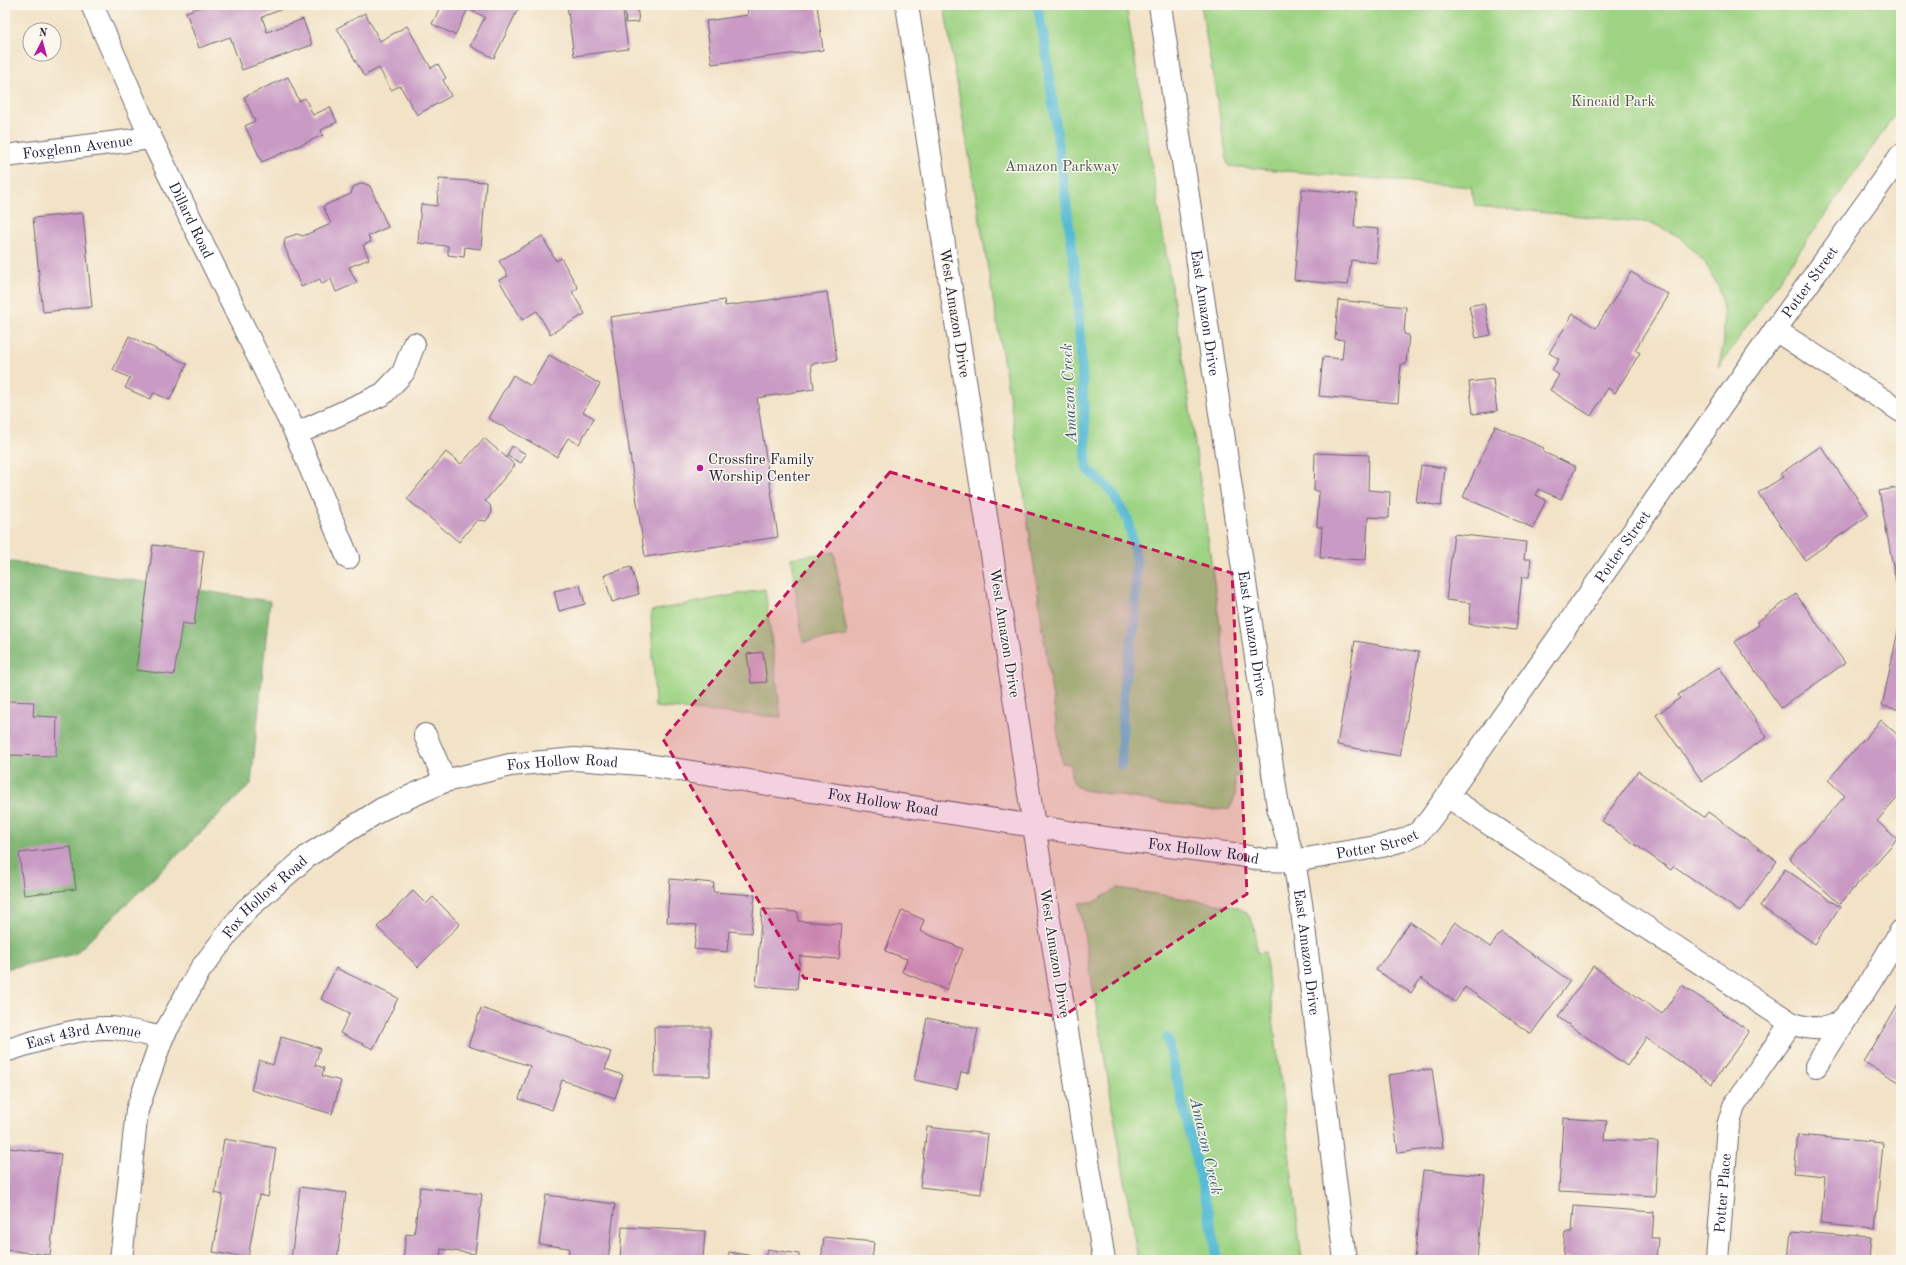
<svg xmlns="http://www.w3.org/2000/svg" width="1906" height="1265" font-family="'Old Standard TT',serif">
<rect width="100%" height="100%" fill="#fbf7ec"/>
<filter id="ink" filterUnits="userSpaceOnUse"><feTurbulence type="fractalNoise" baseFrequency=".025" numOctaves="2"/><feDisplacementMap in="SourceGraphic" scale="8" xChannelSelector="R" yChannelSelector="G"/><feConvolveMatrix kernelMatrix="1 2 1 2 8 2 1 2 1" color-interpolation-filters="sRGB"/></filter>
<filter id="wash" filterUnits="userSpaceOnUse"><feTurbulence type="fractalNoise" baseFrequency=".012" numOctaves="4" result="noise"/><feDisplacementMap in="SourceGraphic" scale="16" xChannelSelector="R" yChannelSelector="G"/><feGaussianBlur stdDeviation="0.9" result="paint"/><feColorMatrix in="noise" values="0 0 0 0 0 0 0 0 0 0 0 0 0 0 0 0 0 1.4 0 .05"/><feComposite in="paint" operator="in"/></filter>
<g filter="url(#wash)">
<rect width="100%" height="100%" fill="#f2e2c6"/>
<path fill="#9ed383" stroke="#607a5f" d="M944,5h182l58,360 57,412 -7,-1c2,13 3,23 -6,33l-19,1 -125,-20c-13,-4 -13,-14 -14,-26l-8,-1 -48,-338z
M1201,5h700v101l-183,262 6,-26v-27l-5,-27 -15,-27 -24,-24 -28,-14 -177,-17 -4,-19 -243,-21z
M834,552l13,84 -44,6 -12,-84z
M765,589l16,128 -126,-10 -4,-96z
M1118,888l118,19c22,9 18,26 21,46l8,-1 37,308h-164l-59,-357 15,-1z"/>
<path fill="#7eb571" stroke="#506c56" d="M5,561l265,40 -19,183 -176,170 -70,15z"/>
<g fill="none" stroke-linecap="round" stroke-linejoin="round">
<path stroke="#56bbd5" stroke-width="10" d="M1037,5l8,39 32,240 10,185 24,21 17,30 8,38 -1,64 -11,61 -3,82
M1167,1038l44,184 7,38"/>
</g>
<g id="blocks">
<path fill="#c89ac4" d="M207,5h77l1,3 -23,9 5,15 36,-13 9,26 -70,25 -12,-33 -31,11 -13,-36z
M441,5h79l-26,53 -24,-12 15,-29 -17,-8 -13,26 -23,-11z
M567,5h55l6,44 -54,7z
M624,5h13l2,17 -13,1z
M747,5h70l6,45 -111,14 -6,-43 42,-6z
M365,13l15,28 27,-15 24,42 7,-4 8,14 -3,2 8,16 -34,19 -17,-29 -9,4 -12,-22 -15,8 -27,-48z
M288,77l11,24 6,-3 8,17 17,-8 7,15 -16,8 2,5 -61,27 -17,-36 10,-5 -11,-24z
M439,179l47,3 -5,67 -16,-2 -1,10 -16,-2v-9l-30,-3 3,-39 16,2z
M363,183l7,3 18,41 -20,9 3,6 -8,3 6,14 -20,8 8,16 -21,9 -5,-13 -9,5 -2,-5 -19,8 -17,-42 1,-7 12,-4 6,2 28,-12 -8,-18 28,-12 2,-7z
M1302,189l55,5 -3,33 25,2 -3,34 -25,-3 -3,25 -54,-5z
M83,213l9,94 -49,5 -10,-94z
M542,236l14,25 5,-3 17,30 -6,4 13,22 -35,20 -13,-23 -15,9 -23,-40 9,-4 -9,-15z
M1631,272l38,23 -34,55 5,3 -25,40 -7,-5 -17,28 -41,-26 9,-15 -7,-5 7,-11 -10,-6 24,-39 23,14z
M827,292l10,68 -26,4 3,25 -57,9 21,139 -133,20 -35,-240 114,-17 1,6z
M1338,300l68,7 -2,27 5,1 -3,29h-5l-3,39 -79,-7 4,-39 19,2 2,-19 -9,-1z
M1484,303l7,32 -15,3 -7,-32z
M129,336l58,28 -17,36 -16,-7 -4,6 -25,-11 5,-10 -17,-8z
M549,355l51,29 -17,28 11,6 -15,26 -11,-6 -11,19 -69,-39 25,-43 18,11z
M1493,379l4,32 -24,3 -4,-32z
M1495,426l49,22 -1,4 33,15 -15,32 -23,-10 -2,6 10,5 -13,28 -70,-31z
M484,438l31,27 -30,36 5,4 2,8 -6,8 -9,-1 -18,22 -52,-43 39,-47 15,12z
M512,446l14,8 -5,9 -14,-7z
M1821,446l48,69 -64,45 -47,-67 25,-16 -3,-3z
M1315,453l54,2 -1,35 22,2 -1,26 -21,-1 -2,43 -46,-2 2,-31h-5l2,-36h-5z
M1421,465l24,3 -4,38 -25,-4z
M1901,487v116h-1l-21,-112z
M1454,534l72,8 -2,17h7l-2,18h-7l-6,53 -47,-6 2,-21 -25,-3z
M153,545l51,6 -10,74 -12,-2 -8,52 -38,-5z
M631,567l8,27 -27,8 -8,-27z
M580,585l5,19 -26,7 -5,-20z
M1796,594l49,69 -64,45 -46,-66 24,-17 -2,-3z
M1899,626l2,1v83l-19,-4z
M1355,641l64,11 -19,104 -63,-11z
M763,652l4,30 -16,1 -4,-29z
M1719,667l48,70 -65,44 -46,-66 24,-17 -2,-3z
M5,701l29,1 -1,14 24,1 -1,39 -51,-1z
M1881,720l20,18v56l-24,27 20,18 -57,65 -51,-45 56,-63 -17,-16z
M1638,771l66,46 4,-5 69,49 -37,51 -66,-46 -3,4 -69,-49z
M71,847l5,42 -52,6 -5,-42z
M1785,869l55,38 -25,37 -55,-38z
M670,879l44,4 -1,9 42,3 -4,38 -22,-2 -2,21 -33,-3 3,-24 -30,-3z
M413,891l13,13 7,-7 27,27 -42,43 -41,-40z
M762,909l36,3v9l44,3 -3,35 -39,-3 -3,33 -41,-3z
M902,910l22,10 -4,11 43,18 -17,41 -44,-18 5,-13 -22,-8z
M1410,922l30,21 15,-21 35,25 11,-15 69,49 -39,53 -66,-47 -10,15 -34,-24 -10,15 -35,-23z
M1593,966l69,48 20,-29 67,46 -37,53 -66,-46 -19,28 -69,-49z
M336,968l62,30 -25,51 -33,-16 10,-20 -29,-14z
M1901,999v84l-37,-21z
M481,1008l130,44 -6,17 18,6 -8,23 -53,-18 -10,30 -33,-11 11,-33 -62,-20z
M927,1018l51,11 -9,44 -8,-1 -4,17 -43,-9z
M654,1027h56v49h-55z
M281,1037l39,11 -5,17 9,3 -2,8 19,5 -9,33 -81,-24 8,-30 14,5z
M1432,1069l11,78 -45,6 -10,-78z
M1563,1118l44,3 -2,18 53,3 -3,54 -96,-5z
M927,1127l61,7 -7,60 -61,-7z
M1798,1135l85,8 -8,86 -54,-5 4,-48 -31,-3z
M224,1139l52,9 -8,49 -9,-2 -11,63 -35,-6 10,-57 -8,-2z
M9,1148l52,6 -11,101 -45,-5v-68z
M1423,1170l62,6 -8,84h-63z
M300,1187l46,6 -9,67h-46z
M420,1187l62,7 -7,60 -34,-5 -1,11h-37l3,-26 8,1z
M546,1195l69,9 -7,56h-40l1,-12 -30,-4z
M1574,1206l80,6 -2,26h6l-2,22h-86l1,-2 -8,-1 2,-25h7z
M622,1227l83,4 -2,29h-83z
M1791,1231l80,7 -2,22h-81z
M824,1237l50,5 -2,18h-51z
M767,1249l32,5v6h-71l1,-8 36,6z"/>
</g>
</g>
<g filter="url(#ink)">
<use href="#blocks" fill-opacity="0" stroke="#6b656c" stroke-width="1"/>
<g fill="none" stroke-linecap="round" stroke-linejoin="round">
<defs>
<g id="minor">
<path id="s1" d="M92,5l59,133 145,296 52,124"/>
<path id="s2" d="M1160,5l118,802 16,54 7,42 44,357"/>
<path id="s3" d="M5,156l146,-18"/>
<path d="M1775,330l126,81"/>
<path d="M296,434l87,-40 20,-21 11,-29"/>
<path d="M425,735l20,46"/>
<path d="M1447,796l344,227"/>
<path id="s4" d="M5,1051c32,-10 82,-27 115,-22 14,2 28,6 42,9"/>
<path d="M1816,1066l32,-50"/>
<path id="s5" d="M1104,1260l-70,-434 63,11 136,17 31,6 30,1 88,-15 21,-6 15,-7 11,-12 18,-25 328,-466 126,-175"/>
<path id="s6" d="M1717,1260l11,-134 6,-20 57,-83c14,5 32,8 45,1 19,-10 52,-73 65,-93"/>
</g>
<g id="major">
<path id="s7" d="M121,1260l16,-150 25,-72 38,-68 46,-60 63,-55 73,-46 63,-28 65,-16 44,-4 21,-2 66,5 393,62 -127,-821"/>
</g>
</defs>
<use href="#minor" stroke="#6b656c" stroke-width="24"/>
<use href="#major" stroke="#6b656c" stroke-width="24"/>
<use href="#minor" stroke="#fff" stroke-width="22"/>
<use href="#major" stroke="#fff" stroke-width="22"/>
</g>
</g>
<path fill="#c2185b" fill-opacity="0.2" stroke="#c2185b" stroke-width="3" stroke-dasharray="8 5" stroke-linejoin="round" d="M890,472l342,101 15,321 -185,123 -258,-39 -141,-239z"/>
<circle fill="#b5179e" stroke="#fbf7ec" stroke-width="1.5" cx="700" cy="468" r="4"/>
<g text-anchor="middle" stroke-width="3" stroke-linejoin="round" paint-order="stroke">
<g font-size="15" fill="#475751" stroke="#fbf7ec">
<text x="1613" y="106">Kincaid Park</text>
<text x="1062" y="171">Amazon Parkway</text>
</g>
<g font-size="15" fill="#22223b" stroke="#fbf7ec">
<text dy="5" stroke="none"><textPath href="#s3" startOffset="73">Foxglenn Avenue</textPath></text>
<text dy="5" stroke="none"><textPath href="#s1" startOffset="237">Dillard Road</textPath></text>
<text dy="5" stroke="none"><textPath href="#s5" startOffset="1506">Potter Street</textPath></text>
<text dy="5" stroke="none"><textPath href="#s2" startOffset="311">East Amazon Drive</textPath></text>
<text transform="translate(955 313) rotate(81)" y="5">West Amazon Drive</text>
<text dy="5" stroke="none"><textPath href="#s5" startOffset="1182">Potter Street</textPath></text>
<text transform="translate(1005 633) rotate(81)" y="5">West Amazon Drive</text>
<text dy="5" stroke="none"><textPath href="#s2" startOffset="635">East Amazon Drive</textPath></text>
<text dy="5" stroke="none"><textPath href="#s7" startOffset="739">Fox Hollow Road</textPath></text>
<text dy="5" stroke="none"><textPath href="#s7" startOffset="1063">Fox Hollow Road</textPath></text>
<text dy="5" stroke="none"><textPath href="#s5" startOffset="787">Potter Street</textPath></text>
<text dy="5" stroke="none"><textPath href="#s5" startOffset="611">Fox Hollow Road</textPath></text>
<text dy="5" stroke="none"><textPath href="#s7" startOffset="403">Fox Hollow Road</textPath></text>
<text dy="5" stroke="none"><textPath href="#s2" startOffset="959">East Amazon Drive</textPath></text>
<text transform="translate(1055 953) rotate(81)" y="5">West Amazon Drive</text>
<text dy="5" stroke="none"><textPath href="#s4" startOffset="81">East 43rd Avenue</textPath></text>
<text dy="5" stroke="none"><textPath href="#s6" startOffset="67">Potter Place</textPath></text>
</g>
<g font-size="15" fill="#22223b" stroke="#fbf7ec" text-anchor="start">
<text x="708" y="464">Crossfire Family<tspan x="708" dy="17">Worship Center</tspan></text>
</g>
<g font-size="16" font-style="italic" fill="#345871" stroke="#fbf7ec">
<text transform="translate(1068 393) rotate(-93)" y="6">Amazon Creek</text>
<text transform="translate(1207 1146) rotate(77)" y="6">Amazon Creek</text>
</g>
</g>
<rect width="1906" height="1265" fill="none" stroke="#fbf7ec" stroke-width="20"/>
<g transform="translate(42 42) rotate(6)"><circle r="19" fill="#fbf7ec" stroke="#a4a2a5"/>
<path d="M0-3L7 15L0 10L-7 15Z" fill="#b5179e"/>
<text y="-6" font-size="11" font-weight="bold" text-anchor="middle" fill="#22223b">N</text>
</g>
</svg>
